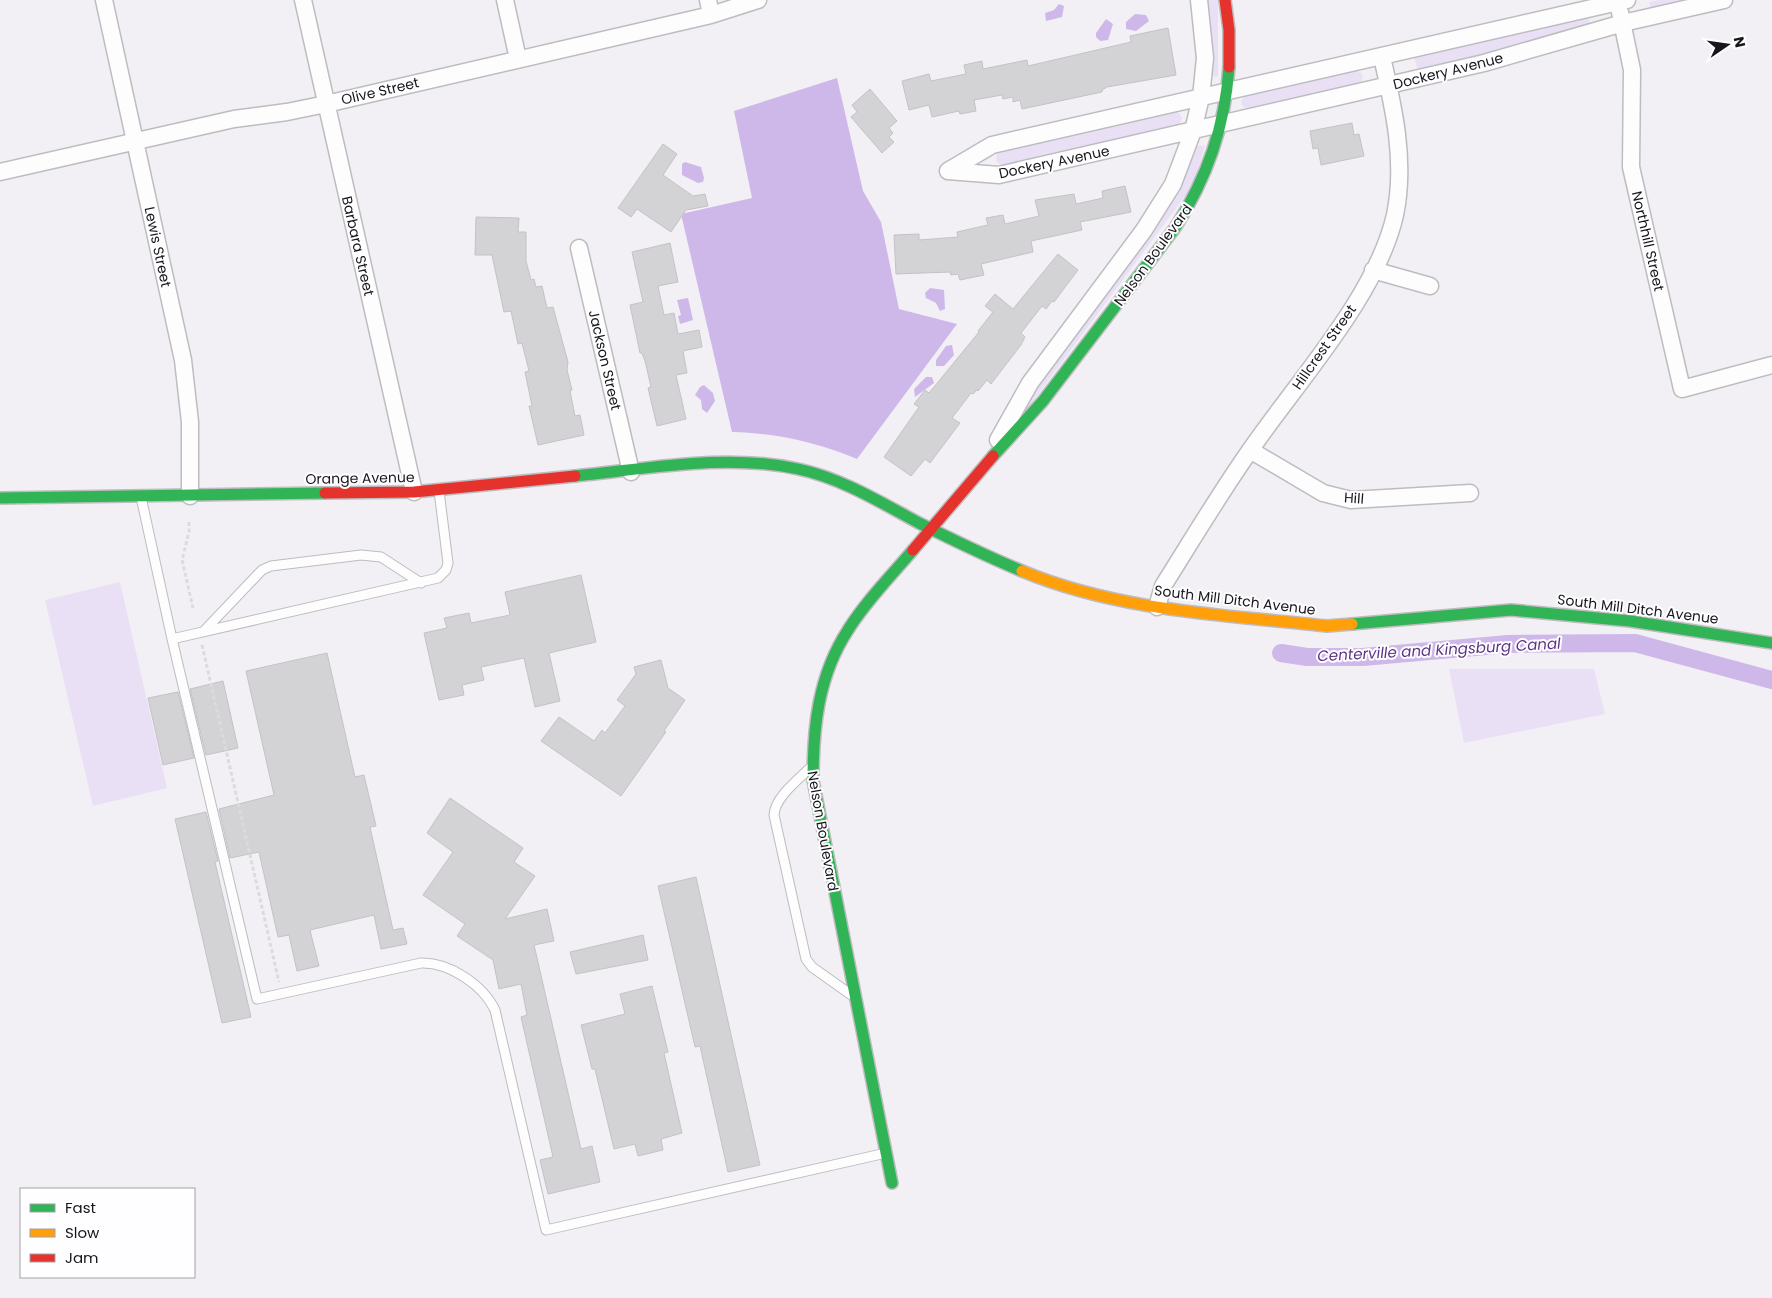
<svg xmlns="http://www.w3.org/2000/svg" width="1772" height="1298" font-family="Poppins,sans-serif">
<rect width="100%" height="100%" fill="#f2f0f5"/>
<path fill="#e9e0f6" d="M1207,0h11v77l-5,-1 -2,-4v-42z
M1660,0h35l-44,10 -2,-8z
M1588,16l2,9 -99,30 -73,17 -4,-16z
M1354,69l7,4 2,4 -3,8 -111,26 -7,-6 -1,-4 6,-8z
M1173,110l7,4 2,4 -3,8 -176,41 -7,-6 1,-8 3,-3z
M1200,145l5,1 -11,38 -178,240 22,-39 132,-180 14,-25 12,-32z
M120,582l47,206 -74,18 -48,-206z
M1449,669h145l11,45 -141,29z"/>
<path fill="#ceb8ea" d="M1059,4l5,2 -2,11 -16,4 -1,-8 9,-3z
M1135,14l11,1 3,6 -13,10 -10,-2v-7z
M1106,19l7,5 -5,16 -8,1 -4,-4v-4z
M837,78l26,113 18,31 18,87 58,15 -100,135c-41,-17 -81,-26 -125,-27l-51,-218 71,-16 -18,-87z
M685,162l16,5 3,11 -1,4 -5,1 -16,-8v-11z
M930,288l14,2 1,19 -5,2 -4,-8 -10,-5 -1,-5z
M688,298l5,22 -13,4 -2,-8 3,-1 -4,-15z
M952,345l2,10 -10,11h-8v-6l10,-14z
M926,377h6l2,6 -19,14 -1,-8z
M704,385l9,8 2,8 -8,12 -5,-4 -1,-9 -6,-5 5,-8z"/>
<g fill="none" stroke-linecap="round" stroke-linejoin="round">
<path stroke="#ceb8ea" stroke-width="18" d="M1281,653l26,4h56l145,-13 127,-1 137,37"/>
</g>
<path fill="#d3d2d5" stroke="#c4c2c6" d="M1168,28l8,47 -69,12 -5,3v2l-80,17 -2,-9 -7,2v-5l-10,2 -1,-4 -28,5 2,11 -16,3 -1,-3 -27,6 -3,-12 -20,5 -7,-29 27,-7 2,7 35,-7 -2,-9 18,-4 1,8 44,-9 1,6 103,-24 -1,-6z
M870,89l27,32 -8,7 4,5 -4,4 5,5 -12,11 -31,-36 6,-5 -5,-7z
M1352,123l2,12 5,-1 5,22 -43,9 -3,-17 -5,1 -3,-18z
M663,144l14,10 -14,21 30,21 12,-2 3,12 -22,4 -15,22 -34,-23 -6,8 -13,-9z
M1125,186l6,26 -51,10 2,8 -51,11 2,11 -52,12 3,11 -24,5 -2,-6 -7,1 -1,-3 -54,2 -2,-39 25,-1v6l39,-3 -1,-5 31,-7 -2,-7 17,-3 2,9 34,-8 -4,-16 39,-6 2,10 27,-6 -1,-7z
M476,217l43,1 -1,14h8v29l5,19 3,-1 2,8 6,-1 5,22 6,-1 15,55 -1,8 5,20 -2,1 5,25 5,-1 4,20 -46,10 -9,-39h3l-7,-34 4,-1 -7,-28 -4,1 -7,-33 -7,1 -12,-57h-17z
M670,243l8,39 -20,4 6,29 10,-2 4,21 21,-4 3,17 -19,4 4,22 -11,2 10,44 -29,7 -9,-38 3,-1 -6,-26 -3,-8h-2l-10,-48 13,-3 -11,-50z
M1058,254l20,16 -24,32 -2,-1 -6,8 -4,-3 -21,27 4,4 -4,8 -30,39 -4,-4 -9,11 -1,-1 -4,4 -2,-1 -19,25 8,5 -30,40 -5,-4 -14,17 -27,-19 35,-50 -5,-3 11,-14 4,3 50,-61 -1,-1 15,-19 -8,-6 10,-12 18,15z
M581,575l15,67 -47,11 11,48 -25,6 -11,-49 -43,9 3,13 -22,5 2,10 -25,5 -15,-67 23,-5 -3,-10 25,-5 2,10 39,-8 -5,-23z
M327,653l28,124 9,-2 12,51 -6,1 23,103 10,-2 4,16 -26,5 -7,-34 -64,15 9,36 -22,5 -8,-36 -11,2 -19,-85 -29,6 -11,-49 55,-14 -28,-124z
M661,660l7,28 17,12 -21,31 2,1 -45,64 -80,-55 18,-24 35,24 8,-11 3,3 20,-27 -8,-6 19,-26 -2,-7z
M223,681l15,67 -32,7 -16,-66z
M178,692l16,66 -31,7 -15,-67z
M450,798l73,50 -9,14 21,14 -30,43 42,-10 7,32 -20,4 47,204 11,-3 8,36 -52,12 -8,-34 13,-3 -32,-140 6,-2 -6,-31 -22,5 -6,-29 -36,-24 8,-12 -42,-29 30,-43 -26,-19z
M206,812l12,49 -3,1 36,155 -29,6 -47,-204z
M696,877l64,288 -32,7 -28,-126 -5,1 -37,-161z
M643,935l5,25 -72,14 -6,-22z
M652,986l16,66 -4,1 18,80 -21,6 2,11 -25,6 -3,-12 -21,5 -19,-80h-3l-11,-44 44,-11 -5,-20z"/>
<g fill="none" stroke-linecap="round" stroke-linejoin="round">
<defs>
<path id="lane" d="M141,497l31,142 266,-61 8,-8 2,-7 -9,-72
M203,632l59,-62 9,-4 90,-11 20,2 40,26
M172,639l85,360 164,-36c28,-1 62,22 74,47l51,220 340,-77
M810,768c-12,12 -35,29 -36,47l32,144 6,8 38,27"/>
<path id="street" d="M104,0l79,360 7,62v74
M303,0l111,492
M505,0l13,59
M708,0l3,15
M1620,12l12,58 -1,97 51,222 90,-24
M948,171l51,4 485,-112 139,-40 101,-23
M948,171l44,-26 635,-145
M0,172l234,-53 53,-7 39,-8 385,-89 47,-15
M579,248l52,224
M1373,270l57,16
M998,440l32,-57 114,-153 29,-46 20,-53 8,-34 4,-39 -6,-58
M1250,450l73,43 28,7 119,-7
M1157,607l6,-21c29,-46 57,-93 88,-137 47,-68 126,-154 144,-234 11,-53 -1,-106 -13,-158"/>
<path id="fast" d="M993,456l50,-55 132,-173c32,-50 50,-101 54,-161
M575,476c72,-7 150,-23 223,-7 43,9 82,33 121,54 34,17 67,33 103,48
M0,498l325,-5
M1352,624l159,-14 119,11 142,22
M892,1183l-79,-403c0,-53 5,-104 35,-150 18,-29 43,-54 65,-80"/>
<path id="slow" d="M1022,571c96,40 203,44 305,55l25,-2"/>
<path id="jam" d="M1225,0l4,30v37
M325,493l89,-1 161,-16
M913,550l80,-94"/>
</defs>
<use href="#lane" stroke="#bdbcbf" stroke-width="11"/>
<use href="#street" stroke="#bdbcbf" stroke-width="19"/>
<use href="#fast" stroke="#bdbcbf" stroke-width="14"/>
<use href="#slow" stroke="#bdbcbf" stroke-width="14"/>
<use href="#jam" stroke="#bdbcbf" stroke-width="14"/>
<path stroke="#dbdbdc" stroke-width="3" stroke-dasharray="4 2.5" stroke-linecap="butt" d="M189,522v10l-7,28 11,48
M202,645l77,337"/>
<use href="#lane" stroke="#fdfdfe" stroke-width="9"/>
<use href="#street" stroke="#fdfdfe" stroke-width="16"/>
<use href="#fast" stroke="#30b455" stroke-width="11"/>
<use href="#slow" stroke="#ff9f0a" stroke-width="11"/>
<use href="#jam" stroke="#e5322d" stroke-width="11"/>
</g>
<g text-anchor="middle" stroke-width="4" stroke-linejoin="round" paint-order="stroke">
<g font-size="14" fill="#171619" stroke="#fefdff">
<text transform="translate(1448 71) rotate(-14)" y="5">Dockery Avenue</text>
<text transform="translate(380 91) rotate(-13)" y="5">Olive Street</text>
<text transform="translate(1054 162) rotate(-12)" y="5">Dockery Avenue</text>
<text transform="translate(1648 241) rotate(77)" y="5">Northhill Street</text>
<text transform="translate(358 246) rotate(77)" y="5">Barbara Street</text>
<text transform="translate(158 247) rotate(78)" y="5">Lewis Street</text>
<text transform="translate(1153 255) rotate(-54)" y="5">Nelson Boulevard</text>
<text transform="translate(1324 347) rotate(-55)" y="5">Hillcrest Street</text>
<text transform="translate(605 360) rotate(77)" y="5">Jackson Street</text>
<text transform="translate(360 478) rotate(-1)" y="5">Orange Avenue</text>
<text transform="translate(1354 498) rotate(4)" y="5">Hill</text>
<text transform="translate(1235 600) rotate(7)" y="5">South Mill Ditch Avenue</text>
<text transform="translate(1638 609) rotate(7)" y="5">South Mill Ditch Avenue</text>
<text transform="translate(823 831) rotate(80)" y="5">Nelson Boulevard</text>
</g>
<g font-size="15" font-style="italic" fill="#5d3384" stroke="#fefdff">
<text transform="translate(1439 650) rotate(-3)" y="5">Centerville and Kingsburg Canal</text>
</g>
</g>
<rect x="20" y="1188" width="175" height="90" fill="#fefdff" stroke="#a2a1a3"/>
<rect x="30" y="1204" width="25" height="8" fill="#30b455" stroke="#a2a1a3"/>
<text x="65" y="1213" font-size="15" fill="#171619">Fast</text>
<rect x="30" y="1229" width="25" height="8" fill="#ff9f0a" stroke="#a2a1a3"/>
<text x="65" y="1238" font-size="15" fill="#171619">Slow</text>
<rect x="30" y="1254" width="25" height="8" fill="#e5322d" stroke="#a2a1a3"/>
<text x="65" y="1263" font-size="15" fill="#171619">Jam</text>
<g transform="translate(1727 45) rotate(77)" stroke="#fefdff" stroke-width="4" paint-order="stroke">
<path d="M0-4L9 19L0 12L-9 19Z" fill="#171619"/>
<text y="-8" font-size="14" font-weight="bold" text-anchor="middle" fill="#171619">N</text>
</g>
</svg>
